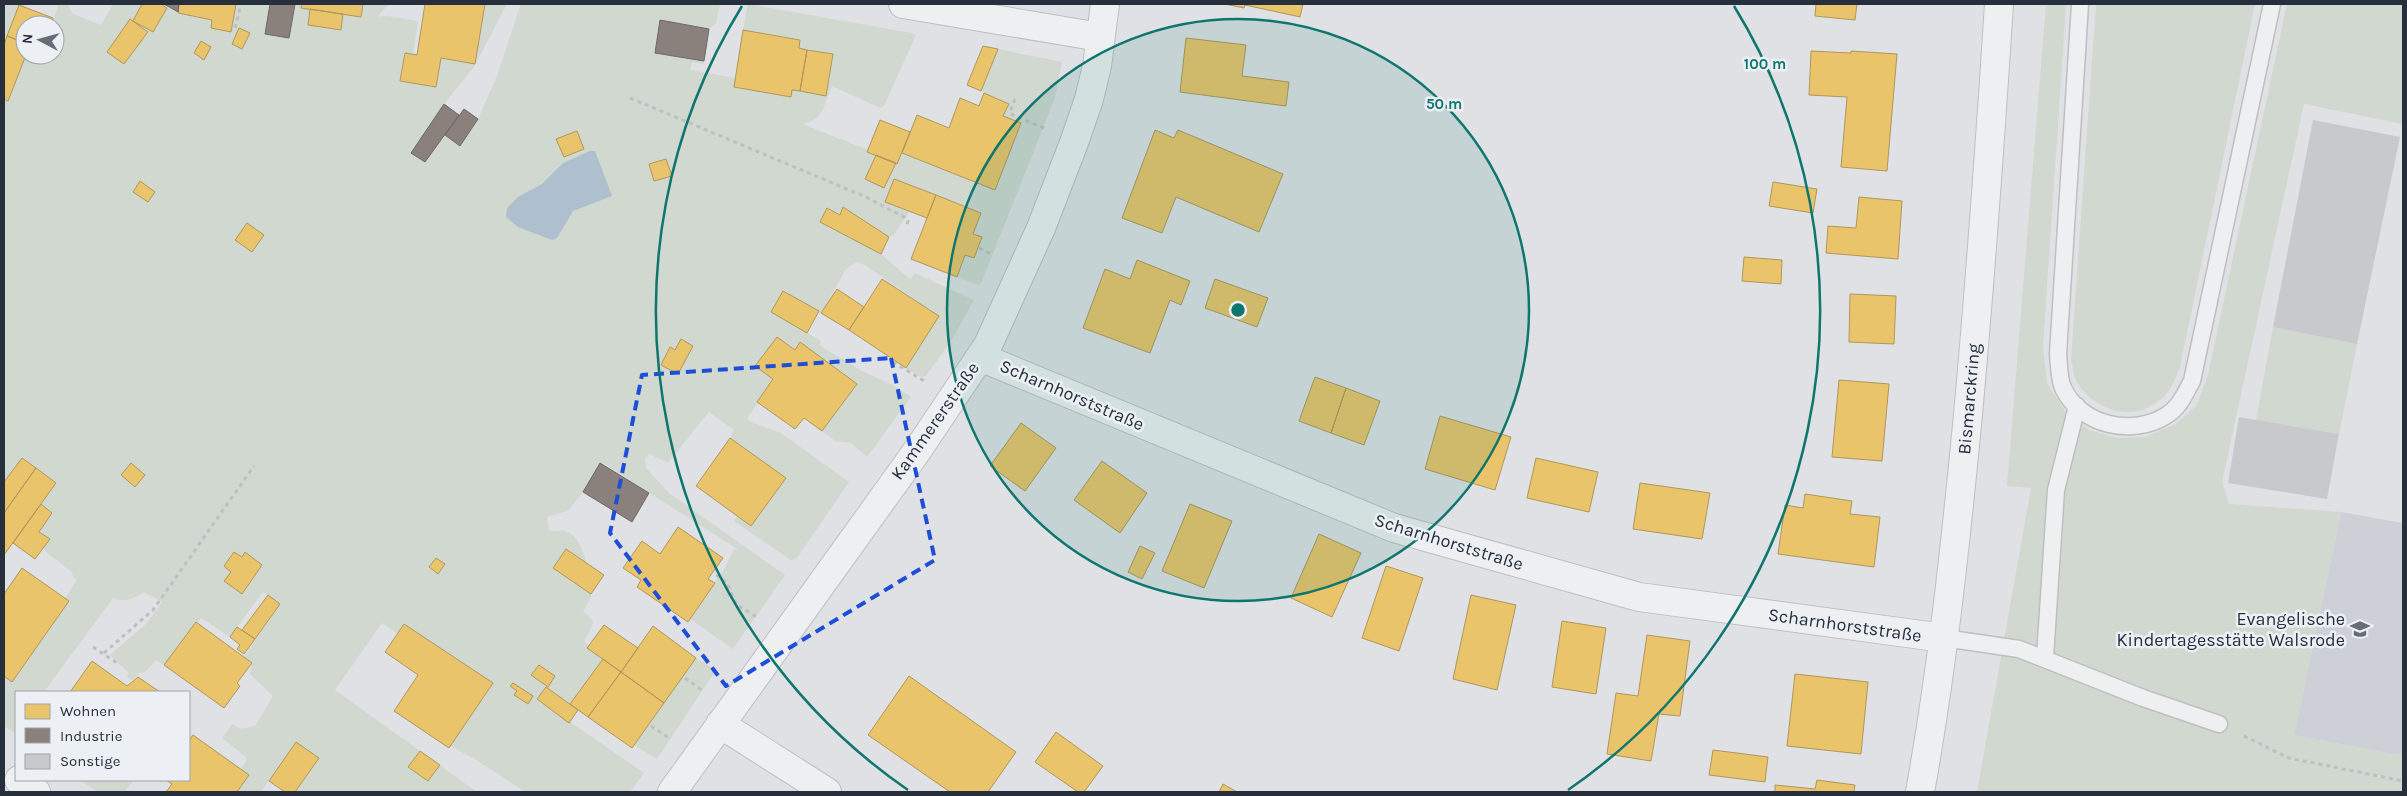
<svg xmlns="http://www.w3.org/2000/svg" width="2407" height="796" font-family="Karla,sans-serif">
<rect width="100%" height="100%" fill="#dfe1e4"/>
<path fill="#cdd1d7" d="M2341,512l62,11v233l-109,-21z"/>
<path fill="#d0d8d0" d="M4,4h21l-2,3 -4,-2 -15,40z
M59,4h8l6,10 28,11 12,-21h51l14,10 34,6 -1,8 20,4 5,-28h34l-5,30 26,-12 4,-18h7v4l8,1 -2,16 32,5 3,-16 18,3 2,-13h26l-12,13 10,-1 31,5 -5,33 -8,-1 -5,28 36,6 5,-29 34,6 10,-60h22l-33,63 -30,37 15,11 5,-6 14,10 19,-43 24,-72h199l-4,19 -7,6 -6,35 -11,-2 -2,8 45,8 -1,9 58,3 34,6 7,-42 -34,-6 1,-9 -57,-9 5,-26 163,29 5,2 -32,71 -4,2 -48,-22c-9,19 -7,34 -30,38l66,26 8,5 -11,24 19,9 18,-35 93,37 26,-67 -18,-7 5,-13 -27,-12 17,-42 64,13 -7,36 -74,186 -3,1 -21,-8 8,-22 9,3 8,-20 -9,-4 8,-22 -87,-33 -9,23 24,10 -15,23 -5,2 -45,-30 -4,8 -13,-7 -7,14 61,32 29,25 5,-6 59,27 -21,38 -27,38 -5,1 -15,-9 33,-52 -74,-51 -9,-3 -10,7 -25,44 -38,-22 -12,21 50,29 -2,4 43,26 31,14 18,12 -44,60 -16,-14 -16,-2 -13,-10 34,-46 -56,-42 -5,7 -18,-13 -22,29 18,13 -26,40 4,3 30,11 68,49 -52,76 -6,2 -57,-39 3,-5 14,9 34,-47 -55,-40 4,-8 -25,-18 -41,51 -19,-9 -4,5 1,9 23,25 116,82 -52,74 -43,-30 35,-51 9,-19 5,1 -138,-88 -18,30 -15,19 -21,6 2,13c6,3 11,0 16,1 14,4 18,21 22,33l-21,-15 -13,19 38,26 -1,6 -7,11 10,10 -2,8 -7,12 19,18 -33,45 -24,-17 -9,12 107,74 -14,19h-105l-50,-33 -25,-13 -46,-122 -7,9 -15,-10 -47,67 142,102h-182l24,-34 -23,-16 -35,50h-24l12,-17 -8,-6 6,-9 -2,-4 -23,-18 10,-14 9,5 14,-3 18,-30 -23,-22 2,-11 -8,-6 36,-53 -17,-12 -33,45 -29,-19 -37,47 -8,-5 -11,12 -6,1 -7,7 -5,-3 2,-4 -19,-18 37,-32 15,-21 -18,-10c-11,7 -19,11 -31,6l-69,94h-28v42l-12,-8v-50l8,6 57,-81 -4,-3 12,-18 -4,-3 -1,-5 -26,-20 -3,-5 6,-8 -10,-7 13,-19 -11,-9 15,-21 -34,-25 -18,24v-383l4,2 18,-46h29v-30h-4z
M2046,4h20l-23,343 4,36 18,28 24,19 28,8 28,-1 31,-13 21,-19 11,-30 79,-371h116v120l-99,-20 -82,378 7,22 112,8 -47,223 109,21v36h-426l54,-304 -24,-2z
M2096,4h159l-75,363c-5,12 -9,25 -20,33 -27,23 -67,10 -83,-18 -4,-7 -4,-16 -6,-23z
M2273,327l84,17 -18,90 -83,-14z
M696,658l20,12 -59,89 -23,-14z
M80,780h54l-10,12h-26z"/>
<path fill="#aebfce" d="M590,151h5l17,45 -39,15 -16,27 -5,2 -34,-13 -12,-10 1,-9 11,-11 24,-13 21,-21z"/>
<path fill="#e9c46a" stroke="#af975c" d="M142,4h19l6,4 -14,24 -20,-11z
M179,4h57l-5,28 -20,-4 1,-8 -34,-7z
M302,4h61l-2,13 -60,-9z
M425,4h60l-10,60 -34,-6 -5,29 -36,-6 5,-28 12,2z
M1224,4h79l-3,13 -55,-12 -1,3z
M1816,4h41l-2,16 -40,-4z
M19,5l34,13 -2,7h-26v18l-18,-7z
M310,9l33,5 -2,16 -33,-5z
M130,19l18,13 -24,32 -17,-12z
M239,28l11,5 -8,16 -10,-5z
M743,30l57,10 -1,8 8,2 -7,41 -8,-1 -1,7 -57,-10z
M7,36l18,7 1,12 -18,46 -4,-2v-54z
M1186,38l60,7 -4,31 47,6 -3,24 -106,-14z
M201,41l10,6 -7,13 -10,-7z
M983,46l15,3 -17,42 -14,-6z
M807,50l26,4 -7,42 -26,-5z
M1811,51l40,2v-2l46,3 -10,117 -46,-4 6,-70 -38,-2z
M984,93l25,11 -6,12 18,7 -26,67 -93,-37 15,-38 32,13 11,-30 19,8z
M880,120l30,12 -13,32 -30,-12z
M1155,130l19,8 4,-8 105,44 -24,58 -83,-35 -14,36 -40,-15z
M577,131l7,18 -20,8 -8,-18z
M876,155l20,8 -12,25 -19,-9z
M666,159l6,17 -18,5 -5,-17z
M894,179l42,16 -9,23 -42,-16z
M140,181l15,11 -7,10 -15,-10z
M1773,182l44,7 -4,24 -44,-7z
M936,195l45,18 -8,21 9,3 -8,21 -9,-3 -8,22 -46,-18z
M1859,197l43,4 -4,58 -72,-6 2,-27 28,2z
M843,207l46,30 -8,17 -61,-32 7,-14 13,7z
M247,223l17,12 -12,17 -17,-12z
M1744,257l38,3 -1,24 -39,-3z
M1137,260l53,21 -9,24 -11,-5 -20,53 -67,-25 22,-59 25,10z
M882,279l57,37 -33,52 -57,-38z
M1215,279l53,19 -11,29 -52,-19z
M837,289l27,18 -15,23 -28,-17z
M783,291l36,20 -12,22 -36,-21z
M1850,294l46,2 -2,48 -45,-2z
M777,337l18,13 5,-8 57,42 -35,47 -18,-13 -9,11 -38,-27 16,-23 -18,-13z
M681,339l12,7 -15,28 -17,-9 9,-18 5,3z
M1315,377l31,11 -15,45 -32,-12z
M1839,380l50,4 -7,77 -50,-4z
M1346,388l34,13 -16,44 -33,-12z
M1440,416l71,21 -16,53 -70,-21z
M1021,423l35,25 -31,43 -35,-25z
M730,438l56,40 -35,48 -55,-40z
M22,458l14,10 -32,45v-31z
M1536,458l62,14 -9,40 -62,-14z
M1102,461l45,32 -27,40 -46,-33z
M131,463l14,12 -10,12 -14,-12z
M36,468l20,15 -52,72v-42z
M1640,483l70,10 -8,46 -69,-10z
M1805,494l47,7 -2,13 30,3 -6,50 -96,-13 7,-49 18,3z
M41,504l11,9 -13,19 11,7 -15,20 -22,-16z
M1190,504l42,17 -28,67 -42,-17z
M678,527l45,31 -15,21 7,4 -27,39 -51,-35 4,-7 -18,-12 19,-27 18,13z
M1319,534l42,19 -29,64 -41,-19z
M1140,546l15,7 -13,26 -14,-7z
M566,549l38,26 -13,19 -38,-26z
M234,552l8,5 3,-5 17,13 -20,29 -18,-13 7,-9 -7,-6z
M436,558l9,6 -7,10 -9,-7z
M1386,566l37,12 -24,73 -37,-13z
M22,568l47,33 -57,81 -8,-6v-82z
M268,595l12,9 -25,35 -13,-9z
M1471,595l45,10 -19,85 -44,-11z
M1562,621l44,7 -10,66 -44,-7z
M196,622l56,41 -15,20 3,3 -16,22 -60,-43z
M404,624l89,59 -44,65 -55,-37 24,-36 -33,-23z
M604,625l34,23 -17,24 -34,-24z
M653,626l43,32 -32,45 -43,-31z
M237,627l18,12 -11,15 -7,-5 3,-4 -10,-8z
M1647,635l43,6 -10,75 -21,-2 -8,47 -44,-7 9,-61 22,3z
M603,659l18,13 -33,45 -18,-13z
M92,661l35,25 11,-9 22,15h-90z
M539,665l16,11 -7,11 -17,-12z
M621,672l43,31 -32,45 -44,-31z
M1795,674l73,8 -7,72 -74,-8z
M909,676l107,76 -28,40h-38l-82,-57z
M513,683l20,13 -5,8 -14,-9 3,-4 -7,-5z
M546,687l32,23 -9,13 -32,-24z
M1056,732l47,34 -19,26h-6l-43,-30z
M193,735l56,40 -12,17h-71l6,-8 -6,-4h23v-39z
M296,742l23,16 -24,34h-10l-16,-11z
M1713,750l55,7 -3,25 -56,-7z
M420,751l20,14 -12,16 -20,-14z
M1817,780l38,5 -1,7h-79v-7l40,4z
M1223,784l14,8h-18z"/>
<path fill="#8a817c" stroke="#6c6869" d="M164,4h15l-1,8z
M270,4h25l-6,34 -24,-4z
M660,20l49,9 -5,32 -49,-8z
M444,104l15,11 -34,47 -14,-9z
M464,109l14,10 -18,27 -15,-11z
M600,463l49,30 -17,29 -49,-30z"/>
<path fill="#c8c9cc" d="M2313,120l87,17 -43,207 -84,-17z
M2239,417l100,17 -12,65 -99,-16z"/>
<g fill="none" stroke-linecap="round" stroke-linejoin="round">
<defs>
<path id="service" d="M2080,4l-22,350c1,10 1,25 5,34 18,38 70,49 104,27 13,-8 18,-22 25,-34l80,-377
M1944,638l75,11 124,49 76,26
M2045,657l11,-167 21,-84"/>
<path id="minor" d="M903,4l197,33
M980,357l414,171 245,69 305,41
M720,724l107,68
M19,780l17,12
M672,792l245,-341 71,-106 53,-117 34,-88 14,-41 8,-33 8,-62"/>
<path id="tertiary" d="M1920,792c22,-121 35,-244 47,-367 13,-140 23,-281 32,-421"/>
</defs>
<use href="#service" stroke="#bdbfc2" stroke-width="19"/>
<use href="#minor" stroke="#bdbfc2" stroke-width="30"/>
<use href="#tertiary" stroke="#bdbfc2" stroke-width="30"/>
<path stroke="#bebfc4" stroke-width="3" stroke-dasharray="4 4" stroke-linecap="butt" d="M235,28l6,-24
M630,98l236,99 38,20 4,4 -2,6
M1015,99l-5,13 1,2 33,14
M979,248l13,6
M893,362l31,19
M716,575l11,8 10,22 20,12
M93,647l24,16
M104,653l49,-43 101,-144
M685,678l18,13
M651,726l18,12
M2244,736l45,22 114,23"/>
<use href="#service" stroke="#eeeff1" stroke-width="16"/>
<use href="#minor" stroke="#eeeff1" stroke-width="28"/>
<use href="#tertiary" stroke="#eeeff1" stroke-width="28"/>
</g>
<path fill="none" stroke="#1d4ed8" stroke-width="4" stroke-dasharray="10 6" stroke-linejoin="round" d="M891,358l44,202 -209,126 -116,-153 32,-158z"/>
<circle cx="1238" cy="310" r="291" fill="#0f766e" fill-opacity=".12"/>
<g fill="none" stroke="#0f766e" stroke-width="2.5">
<circle cx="1238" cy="310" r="291"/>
<path d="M908 790A582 582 0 0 1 742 6M1734 6A582 582 0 0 1 1568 790"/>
</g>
<defs>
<symbol id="school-bare" viewBox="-9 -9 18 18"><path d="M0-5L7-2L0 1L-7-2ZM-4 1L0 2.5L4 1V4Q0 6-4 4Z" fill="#676d77" stroke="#ecf0f4" stroke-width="2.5" paint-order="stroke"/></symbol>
</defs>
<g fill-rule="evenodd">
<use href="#school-bare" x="2346" y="615" width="28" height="28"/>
</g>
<g text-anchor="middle" stroke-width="5" stroke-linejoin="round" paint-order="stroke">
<g font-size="18" fill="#272f3c" stroke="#ecf0f4">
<text transform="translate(1072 395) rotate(23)" y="6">Scharnhorststraße</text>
<text transform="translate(1969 399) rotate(-85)" y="6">Bismarckring</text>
<text transform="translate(935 421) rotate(-55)" y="6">Kammererstraße</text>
<text transform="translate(1449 542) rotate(17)" y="6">Scharnhorststraße</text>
<text transform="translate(1845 625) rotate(8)" y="6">Scharnhorststraße</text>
</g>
<g font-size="18" fill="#272f3c" stroke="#ecf0f4" text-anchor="end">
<text x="2345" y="625">Evangelische<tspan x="2345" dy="21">Kindertagesstätte Walsrode</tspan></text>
</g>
</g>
<circle cx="1238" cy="310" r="8" fill="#0f766e" stroke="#ecf0f4" stroke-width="2.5"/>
<g font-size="15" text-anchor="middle" font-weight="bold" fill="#0f766e" stroke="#ecf0f4" stroke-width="5" stroke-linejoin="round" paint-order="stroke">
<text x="1765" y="69">100 m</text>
<text x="1444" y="109">50 m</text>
</g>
<rect width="2407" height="796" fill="none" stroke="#272f3c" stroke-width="10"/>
<rect x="15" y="691" width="175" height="90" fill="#ecf0f4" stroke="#9da3aa"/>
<rect x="25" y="704" width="25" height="15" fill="#e9c46a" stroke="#9da3aa"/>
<text x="60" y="716" font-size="15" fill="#272f3c">Wohnen</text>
<rect x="25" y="728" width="25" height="15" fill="#8a817c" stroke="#9da3aa"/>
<text x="60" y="741" font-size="15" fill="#272f3c">Industrie</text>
<rect x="25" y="754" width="25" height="15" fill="#c8c9cc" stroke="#9da3aa"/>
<text x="60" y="766" font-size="15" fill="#272f3c">Sonstige</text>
<g transform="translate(40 40) rotate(276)"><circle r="24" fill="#ecf0f4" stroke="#9da3aa"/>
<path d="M0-4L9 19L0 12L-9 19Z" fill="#676d77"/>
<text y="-8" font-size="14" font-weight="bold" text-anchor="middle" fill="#272f3c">N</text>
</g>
</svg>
